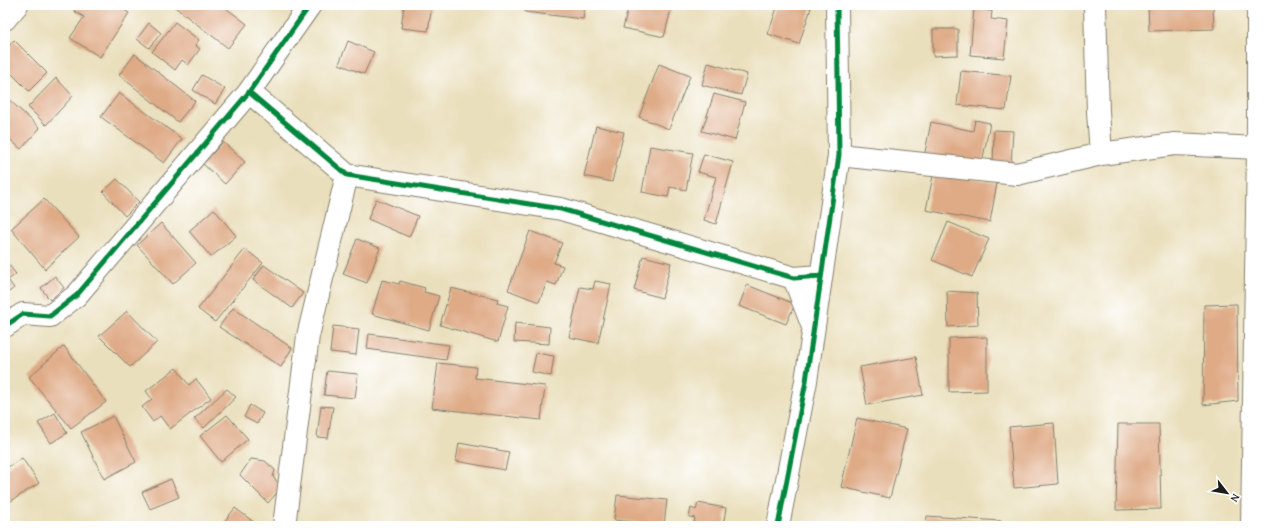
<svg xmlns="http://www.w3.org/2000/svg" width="1265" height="531" font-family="'Gentium Book Plus',serif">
<rect width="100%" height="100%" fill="#fff"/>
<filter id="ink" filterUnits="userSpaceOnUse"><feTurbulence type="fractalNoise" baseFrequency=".025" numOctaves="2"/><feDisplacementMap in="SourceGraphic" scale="8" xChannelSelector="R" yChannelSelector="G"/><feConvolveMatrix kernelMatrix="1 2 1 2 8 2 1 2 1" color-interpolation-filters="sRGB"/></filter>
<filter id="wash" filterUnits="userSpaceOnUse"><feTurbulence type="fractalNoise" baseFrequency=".012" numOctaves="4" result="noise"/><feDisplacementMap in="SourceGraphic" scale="16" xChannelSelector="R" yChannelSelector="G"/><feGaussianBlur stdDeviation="0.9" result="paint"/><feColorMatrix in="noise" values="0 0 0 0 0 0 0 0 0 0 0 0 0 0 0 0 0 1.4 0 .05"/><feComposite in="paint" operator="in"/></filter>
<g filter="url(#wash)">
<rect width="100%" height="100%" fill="#eadfbc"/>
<g id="blocks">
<path fill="#dfaa86" d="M77,5h39l13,8 -29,44 -30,-19 14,-21 -10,-6z
M172,5h50l25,19 -19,24z
M404,5h28l-4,26 -27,-3z
M526,5h59l-2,14 -58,-7z
M629,5h43l-8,32 -41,-9z
M778,5h25l8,3 -12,36 -31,-10z
M1148,5h65l1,24 -65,2z
M974,9l18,2 -1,8 17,2 -4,37 -34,-3z
M175,22l24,18 -4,5 5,4 -12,16 -6,-5 -7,10 -23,-18z
M149,23l12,10 -12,15 -12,-9z
M933,29h25v26l-25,1z
M14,40l33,33 -18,18 -24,-24v-17z
M348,41l26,11 -10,22 -25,-10z
M135,54l60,47 -17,21 -59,-47z
M708,63l39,11 -6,21 -39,-10z
M659,64l31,12 -21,53 -30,-12z
M961,71l50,5 -5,34 -49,-5z
M202,75l23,14 -10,15 -22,-14z
M56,78l17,18 -27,29 -18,-18z
M119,93l63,46 -18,24 -63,-46z
M714,94l31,8 -10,38 -33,-9z
M5,96l35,32 -19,21 -16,-14z
M975,120l15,3 -9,45 -57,-11 7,-35 42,9z
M596,126l28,6 -12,50 -28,-6z
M994,130l19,1 -2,34h-18z
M223,142l22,20 -20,22 -22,-20z
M650,146l43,7 -7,37 -16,-3 -2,10 -26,-5z
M704,154l29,8 -17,62 -12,-4 12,-43 -18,-5z
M934,171l63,12 -7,39 -64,-12z
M117,179l22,23 -14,14 -22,-24z
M44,199l35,38 -34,32 -34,-40z
M376,199l42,17 -9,21 -41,-18z
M214,209l22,27 -25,21 -22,-26z
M948,222l41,17 -17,38 -40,-17z
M161,223l35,40 -23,21 -36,-39z
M530,231l32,12 -8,20 9,3 -7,19 -9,-3 -8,20 -31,-12z
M357,239l23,9 -13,35 -24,-9z
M245,249l18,14 -48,59 -17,-13z
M643,256l28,7 -9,35 -28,-8z
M5,260l11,14 -8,6 6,8 -9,7z
M264,265l39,28 -11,15 -39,-28z
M55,276l9,12 -14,12 -9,-12z
M382,280l17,4 1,-3 25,7 -1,4 15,4 -10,34 -57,-16z
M595,281l16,3 -13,59 -29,-6 11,-50 13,2z
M747,285l48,19 -9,20 -47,-18z
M451,288l47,11 -1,4 11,3 -10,36 -58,-17z
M947,291l30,2 1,32 -30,2z
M1237,304l1,97 -35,4 1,-100z
M233,308l59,40 -11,19 -62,-40z
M127,311l30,31 -27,25 -31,-31z
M515,323l35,4 -1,17 -35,-2z
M333,326l26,3 -3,26 -26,-3z
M369,334l80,11 -3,15 -79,-11z
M987,337v54l-38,1v-54z
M64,346l42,56 -35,26 -42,-51z
M536,353l18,3 -3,20 -19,-4z
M916,357l7,38 -56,10 -7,-38z
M438,363l38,4 -1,11 70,8 -4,34 -109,-12z
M176,368l13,17 7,-6 15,19 -41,31 -10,-13 -7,6 -11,-15 10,-8 -6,-8z
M327,371l31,3 -3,24 -31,-3z
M227,389l9,8 -32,31 -10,-9z
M250,405l13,8 -6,11 -13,-7z
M321,406l12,1 -5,31 -11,-1z
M55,413l12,20 -16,10 -13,-20z
M227,415l21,24 -27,23 -21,-26z
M113,416l23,46 -32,17 -23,-47z
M857,418l50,11 -17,69 -49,-11z
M1054,423l4,61 -44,4 -5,-61z
M1118,424h41l2,85 -45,1z
M459,443l50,9 -4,18 -49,-9z
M22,458l17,25 -34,22v-36z
M251,459l14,2 10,9 -2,7 9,10 -14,16 -28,-28z
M171,479l8,18 -29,12 -8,-17z
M617,495l50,5 -3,25 -50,-5z
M698,503l28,5 -3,18 -29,-2 1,-6 -6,-1 2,-9 5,2z
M235,508l20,15 -3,3h-31z
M927,516l74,5v5h-75z"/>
</g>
</g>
<g filter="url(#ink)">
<use href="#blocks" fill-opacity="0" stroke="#837e6c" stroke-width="1"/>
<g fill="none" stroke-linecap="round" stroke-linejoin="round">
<defs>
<path id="minor" d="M5,19l12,-14
M249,92l98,83 214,34 233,69 27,-2
M1101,154l74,-10 83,4
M839,155l178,19 84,-20 -3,-42 -3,-107
M794,278l19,49
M5,326l18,-12 27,2 27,-21 172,-203 61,-87
M284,526l24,-190 39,-161
M778,526l28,-145 33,-226 -2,-150"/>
<path id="major" d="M1252,526l6,-378v-143"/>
</defs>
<use href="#minor" stroke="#837e6c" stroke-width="24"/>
<use href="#major" stroke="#837e6c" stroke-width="24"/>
<use href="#minor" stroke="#fff" stroke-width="22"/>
<use href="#major" stroke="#fff" stroke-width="22"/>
<defs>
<path id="cycleway" d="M249,92l98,83 214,34 233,69 27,-2
M5,326l18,-12 27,2 27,-21 172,-203 61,-87
M778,526l28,-145 33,-226 -2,-150"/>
</defs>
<use href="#cycleway" stroke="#fff" stroke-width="8"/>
<use href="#cycleway" stroke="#00873e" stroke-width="5"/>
</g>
</g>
<rect width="1265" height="531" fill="none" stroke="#fff" stroke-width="20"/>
<g transform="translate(1227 493) rotate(121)" stroke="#ffffff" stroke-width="3" paint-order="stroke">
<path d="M0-3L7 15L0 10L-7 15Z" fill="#1c1c1c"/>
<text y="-6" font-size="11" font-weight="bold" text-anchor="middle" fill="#1c1c1c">N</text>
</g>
</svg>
